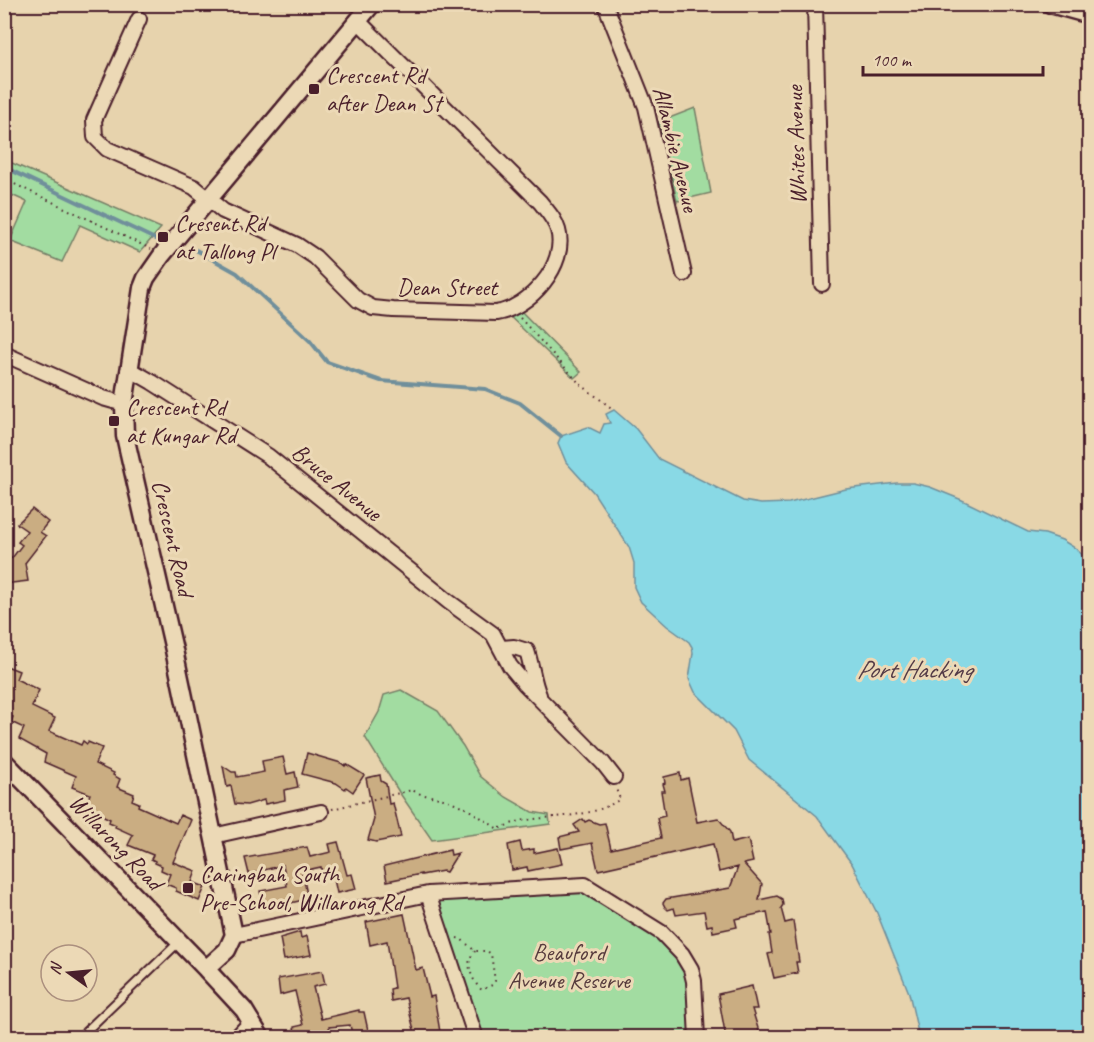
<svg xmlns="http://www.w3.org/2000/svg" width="1094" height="1042" font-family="Caveat,sans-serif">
<rect width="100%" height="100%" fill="#e7d3ad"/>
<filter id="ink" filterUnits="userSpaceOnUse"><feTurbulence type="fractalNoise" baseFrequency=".0167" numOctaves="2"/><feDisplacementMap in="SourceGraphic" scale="12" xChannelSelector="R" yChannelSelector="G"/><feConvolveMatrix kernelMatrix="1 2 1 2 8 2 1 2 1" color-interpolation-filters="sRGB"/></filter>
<g filter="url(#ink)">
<path fill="#a2dca1" stroke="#767e66" stroke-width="1.5" d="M695,108l16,85 -34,8 -18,-79z
M5,160l156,68 -21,24 -60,-27 -18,37 -52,-21 17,-39 -22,-10z
M516,306l65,66 -7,6 -69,-66z
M401,690l37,21 25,35 17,30 26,21 26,15 17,3 1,9 -118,16 -33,-48 -34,-55 14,-25 5,-17z
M589,891l68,44 21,23 15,33 -1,46h-213l-44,-130 10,-10z"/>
<path fill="#89d9e5" stroke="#708f9b" stroke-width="1.5" d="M614,410l22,19 23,30 84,42 18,3 28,-1 57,-14 51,-6h16l17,4 32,13 66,32 17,2 17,6 13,8 14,13v476h-170l-10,-44 -32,-80 -25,-49 -35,-48 -68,-56 -15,-29 -39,-39 -6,-13 4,-26 -1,-6 -3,-5 -22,-16 -26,-24 -7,-15v-24l-5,-16 -35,-54 -28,-31 -8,-19 3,-7 27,-9 12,6 4,-9 6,-1 -4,-9z"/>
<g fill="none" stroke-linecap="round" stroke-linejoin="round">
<path stroke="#708f9b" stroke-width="4" d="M4,167l151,72
M196,250l41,23 73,68 17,21 54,19 104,8 35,14 41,33"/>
</g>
<path fill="#caad82" stroke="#4a1f2b" stroke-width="1.5" d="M32,509l16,13 -8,10 6,4 -21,27 3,18 -24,3v-25l8,-1 10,-13 -4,-3 9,-11 -10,-7z
M4,665l15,6 -3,8 23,11 -7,17 23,11 -6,13 32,14 2,-4 4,3 1,-2 14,6 -7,16 19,9 -1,2 7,4 -3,8 17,7 -2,6 7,3 -1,3 38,17 4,-8 11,5 -18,42 23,9 -4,11 13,5 -6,14 -23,-10v-3l-10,-4 4,-10 -9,-4 1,-4 -7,-3v-2l-4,-2 2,-4 -25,-10 5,-10 -18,-8 1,-2 -7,-3 1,-3 -17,-8 2,-3 -7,-3 1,-2 -2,-1 3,-8 -18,-7 4,-11 -32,-14 2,-8 -27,-15 5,-11 -13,-6 2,-5 -9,-3z
M307,753l34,10 4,3 1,-2 18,11 -11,17 -7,-5 -1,2 -9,-6 -34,-9z
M283,757l4,17 8,-2 3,15 -14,3 1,10 -20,4 -1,-4 -17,5 -12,-1 -4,-18 -4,1 -4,-21 9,6h4l1,5 27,-5 -2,-11z
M680,773l1,7 7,-2 9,44 21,-4 12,14 2,11 16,-4 5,23 -9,2 18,20 -3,16 18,-4 5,3 1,6 -2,3 4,15 8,-2 6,41h-3l2,11 -24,5 -6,-24 4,-1 -3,-19h2l-4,-22 -32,7 2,8 -24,5 -1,-7 -5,1 -3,-15 -28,4 -2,-7 -6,2 -3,-3 -2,-4 3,-4 64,-11 8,-21 -19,5 -6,-28 -115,26 -6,-27 -31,6 -2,-12 20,-5 -5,-7 9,-6 2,3 4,-2 10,4 6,-1 6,26 50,-11 -4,-20 8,-2 -4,-25h4l-2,-7 2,-1 -1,-6z
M380,775l1,6 5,3 3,20 4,-1 8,34 -25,5 -8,-2 6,-21 -8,-41z
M338,842l9,33 5,-1 4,15 -19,4 -5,-23 -10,3 -1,-6 -19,4 6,28 -44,10 -4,-18 27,-5 -4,-21 -34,9 -4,-16 62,-11 3,10 21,-5 -2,-8z
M520,842l2,9 12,-2v4l24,-5 4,16 -34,7 -1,-4 -15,3 -4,-25z
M450,850l1,5 7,-2 -12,19 -3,-1 -22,4v-1l-34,7 -3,-15z
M404,914l12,56 7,-2 7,29 4,-1 7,42h-25l-10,-40 -15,3 -1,-12 4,-1 -7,-47 -17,4 -4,-23z
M300,932l1,6 6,-2 4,19 -27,5 -4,-22z
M322,971l3,13 -12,3 8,32 38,-9v2h5l5,23 -16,3 -3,-13 -21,2 3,11h-36l-2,-11 9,-2 -8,-34 -15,4 -2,-16z
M752,986l5,23h-5l9,29h-35l-8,-44z"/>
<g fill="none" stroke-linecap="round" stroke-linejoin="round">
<defs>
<path id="service" d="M79,1038l100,-96"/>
<path id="minor" d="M605,4l41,103 38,167
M815,4l7,280
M139,19l-45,101 1,17 12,12 87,38 29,24 74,34 18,12 43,43 15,8 20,2 103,3c33,-5 72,-48 62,-83 -3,-11 -11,-19 -18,-28l-182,-181
M4,354l99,44 21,6
M128,371l10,3 14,8 116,74 181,146 44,32 17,32 15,18 78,79 11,14
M502,648l12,-1 13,4c5,15 6,30 12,44
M213,836l108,-24
M428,894l48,144
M234,935l194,-41 157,-9 77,48 20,21 9,15 3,12 3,57
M236,1038l16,-17"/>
<path id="tertiary" d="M1050,4l40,11
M4,761l202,208 38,41 17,28
M206,969l21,-19 7,-15 -60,-285 -49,-214 -1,-32 18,-116 4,-10 16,-23 210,-251"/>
</defs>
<use href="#service" stroke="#4a1f2b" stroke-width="11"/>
<use href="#minor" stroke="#4a1f2b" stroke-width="18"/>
<use href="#tertiary" stroke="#4a1f2b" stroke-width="21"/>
<path stroke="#4a1f2b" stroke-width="2" stroke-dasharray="1.5 4.5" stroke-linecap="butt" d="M4,179l147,70
M520,318l60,66 34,26
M332,809l80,-19c10,6 17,5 27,8 21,4 41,19 59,31 7,-3 15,-6 22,-8 33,-6 72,-2 100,-22l-4,-10
M457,938l4,1 14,12h12l4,3 4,27 -3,4 -10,5c-7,-5 -15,-21 -12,-31 1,-3 3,-5 5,-8"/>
<use href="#service" stroke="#ecd9b6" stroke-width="7"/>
<use href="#minor" stroke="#ecd9b6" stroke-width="14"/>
<use href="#tertiary" stroke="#ecd9b6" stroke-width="16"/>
</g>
</g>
<g fill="#4a1f2b" stroke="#ecd9b6" stroke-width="2">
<rect x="308" y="83" width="12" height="12" rx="3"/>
<rect x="157" y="231" width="12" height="12" rx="3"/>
<rect x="108" y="415" width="12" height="12" rx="3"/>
<rect x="182" y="882" width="12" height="12" rx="3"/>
</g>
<g text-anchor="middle" stroke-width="6" stroke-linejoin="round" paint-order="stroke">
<g font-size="24" fill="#4a1f2b" stroke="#ecd9b6" text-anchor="start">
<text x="326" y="83">Crescent Rd<tspan x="326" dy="28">after Dean St</tspan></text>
<text x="175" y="231">Cresent Rd<tspan x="175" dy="28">at Tallong Pl</tspan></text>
<text x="126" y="415">Crescent Rd<tspan x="126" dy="28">at Kungar Rd</tspan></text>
<text x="200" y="882">Caringbah South<tspan x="200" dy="28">Pre-School, Willarong Rd</tspan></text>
</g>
<g font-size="24" fill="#4a1f2b" stroke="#ecd9b6">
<text transform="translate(796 145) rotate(-92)" y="8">Whites Avenue</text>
<text transform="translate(676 149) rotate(76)" y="8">Allambie Avenue</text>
<text x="447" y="295">Dean Street</text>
<text transform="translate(337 482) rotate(39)" y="8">Bruce Avenue</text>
<text transform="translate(173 538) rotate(77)" y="8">Crescent Road</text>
<text transform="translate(116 842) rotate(46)" y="8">Willarong Road</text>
</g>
<g font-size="24" fill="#573b3d" stroke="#ecd9b6">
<text x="569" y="960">Beauford<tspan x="569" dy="28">Avenue Reserve</tspan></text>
</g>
<g font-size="26" font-style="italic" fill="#533b47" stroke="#ecd9b6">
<text x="914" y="678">Port Hacking</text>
</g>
</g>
<rect width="1094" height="1042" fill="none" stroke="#ecd9b6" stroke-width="24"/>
<rect x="12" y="12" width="1070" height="1018" fill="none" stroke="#4a1f2b" stroke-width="2" filter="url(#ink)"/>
<g transform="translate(69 973) rotate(285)"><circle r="28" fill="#ecd9b6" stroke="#ab8f7e" stroke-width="1.5"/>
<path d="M0-4.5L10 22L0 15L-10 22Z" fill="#4a1f2b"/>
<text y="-9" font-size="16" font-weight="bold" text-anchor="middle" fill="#4a1f2b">N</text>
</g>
<path d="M863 66v9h180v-9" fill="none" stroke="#4a1f2b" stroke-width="3"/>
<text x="872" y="66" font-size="18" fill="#4a1f2b" stroke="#ecd9b6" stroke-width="4.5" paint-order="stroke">100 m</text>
</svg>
